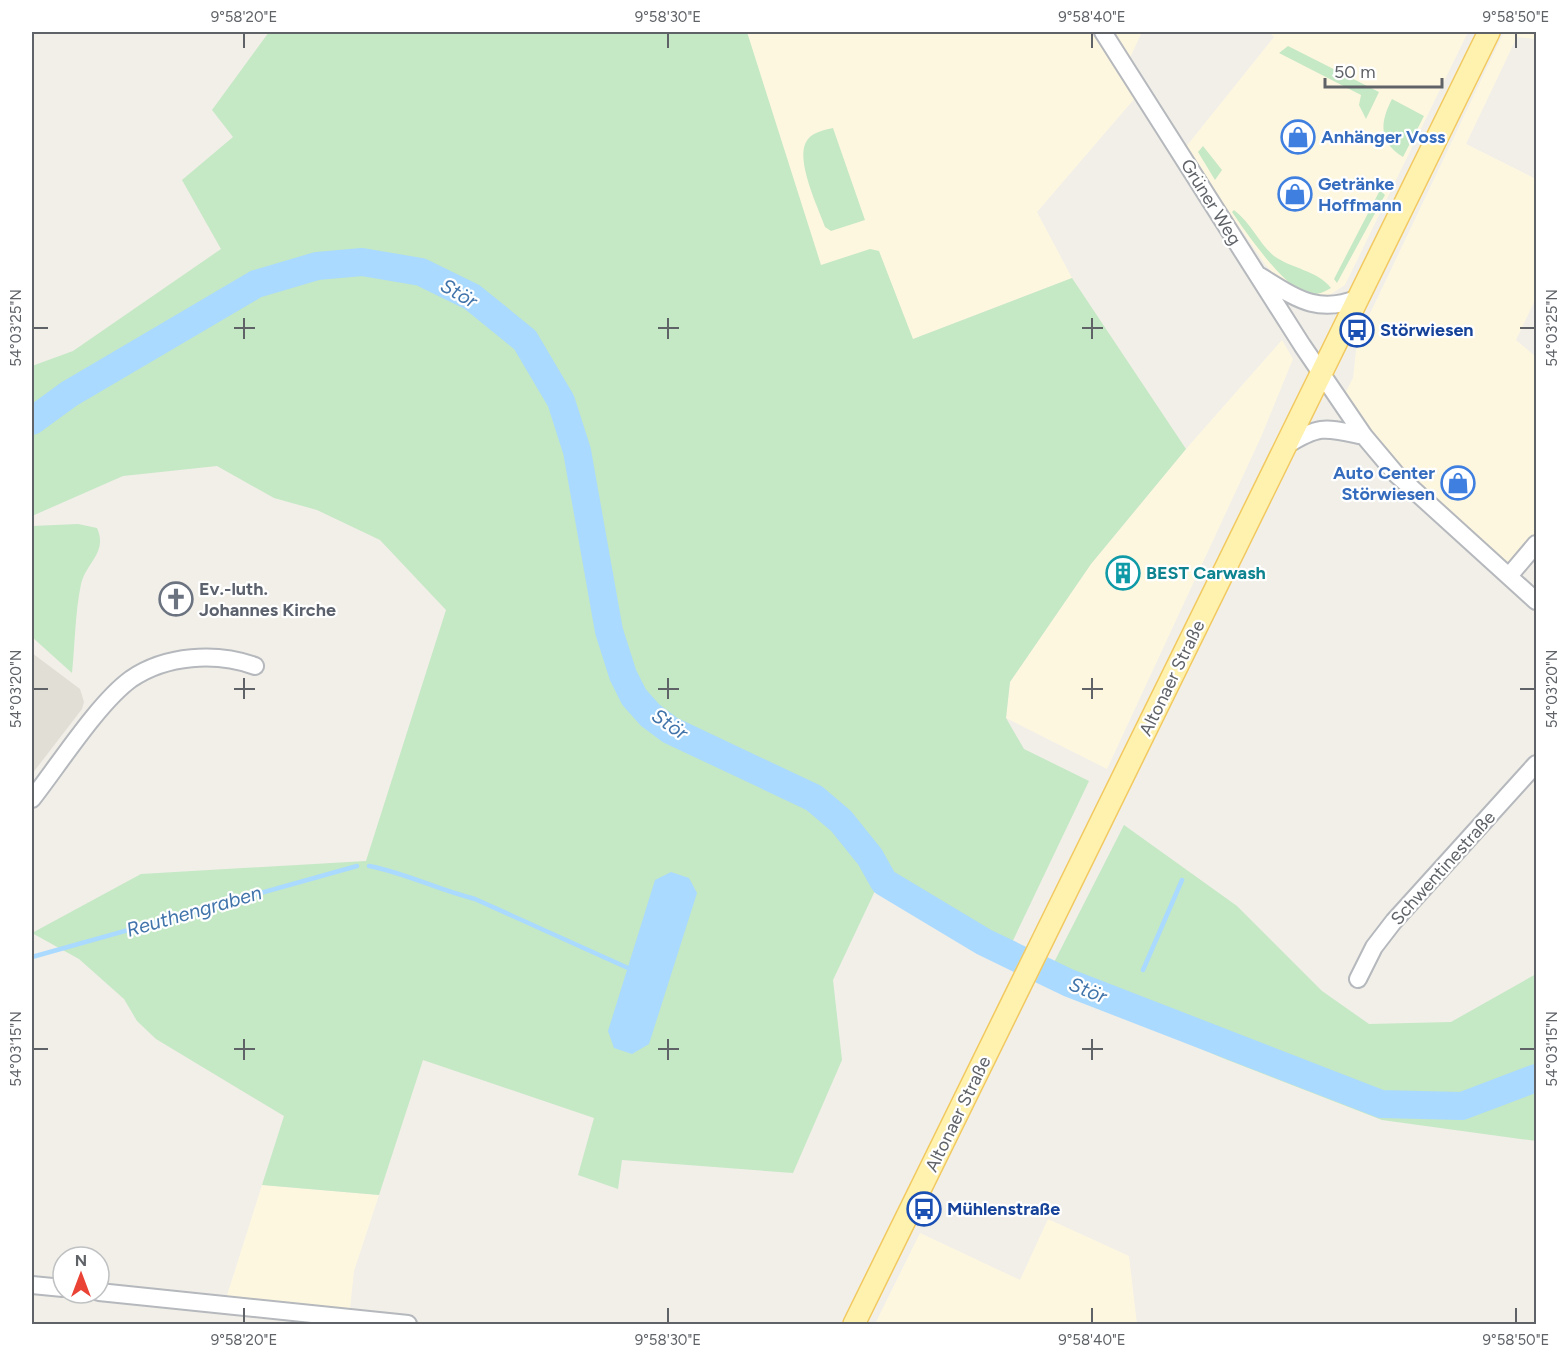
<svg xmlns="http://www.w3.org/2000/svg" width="1568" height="1356" font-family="Figtree,sans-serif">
<rect width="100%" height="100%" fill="#f1efe8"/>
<path fill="#fef7e0" d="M709,32h384l42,66 -98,114 35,66 -164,63 -100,-55z
M1109,32h33l-14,30z
M1269,32h199l-123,253 -20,13 -28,1 -32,-35 -80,-116 89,-111z
M1504,32h32v7l-19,-2 -51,107 70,35v119l-20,42 20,17v187l-27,32 -113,-102 -55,-73 12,-23 4,-37z
M1282,340l11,19 -32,78 -154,332 -101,-51 4,-36 81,-118 95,-115z
M262,1185l117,10 -25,76 -5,47 -125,-13z
M1048,1219l81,37 8,68h-262l45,-91 100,47z"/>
<path fill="#e1ded6" d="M32,653l48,36 4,13 -2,7 -50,65z"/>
<path fill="#c5e8c5" d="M269,32h478l74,233 49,-16 9,2 34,88 159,-61 114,171 -95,115 -81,118 -4,36 18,31 65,32 -82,172 -123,-71 -10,11 -41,87 9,80 -49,113 -171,-13 -4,29 -40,-14 16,-57 -171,-58 -44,135 -117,-10 22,-69 -128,-77 -19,-18 -13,-22 -45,-40 -47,-26 109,-59 225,-13 80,-251 -66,-70 -63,-30 -43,-12 -57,-32 -94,10 -91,40v-150l41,-15 148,-102 -39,-69 51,-43 -21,-27z
M1288,46l91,46 -13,27 -7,-14 2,-10 -82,-42z
M1392,99l32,17 -21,41c-25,-15 -23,-35 -11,-58z
M833,128l32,92 -34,11 -6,-4c-7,-20 -32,-71 -17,-88 6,-7 16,-9 25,-11z
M1203,146l19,24 -7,10 -17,-28z
M1380,190l5,5 -48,88 -3,-4z
M1234,210c17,13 27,36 40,46 18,13 43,14 57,32 -7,4 -13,7 -22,6 -23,-3 -64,-63 -77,-82z
M78,524l19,4c11,24 -11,35 -16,56 -6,29 -6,60 -9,89l-40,-36v-111z
M1124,825l113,81 85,85 47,33 82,-2 85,-48v167l-154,-21 -157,-61 -181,-77z"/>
<path fill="#aadaff" d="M671,872l18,6 8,15 -48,151 -17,10 -18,-6 -6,-17 47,-151z"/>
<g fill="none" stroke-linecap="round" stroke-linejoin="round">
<path stroke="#aadaff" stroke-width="4.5" d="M369,866c37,7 69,24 106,33l153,69
M32,957l325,-91
M1143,970l39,-90"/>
<path stroke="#aadaff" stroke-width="28" d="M32,421l37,-27 187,-110 61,-18 45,-4 59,10 51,25 53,43 36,61 16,50 32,180 14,44 11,22 16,18 20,15 144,68 27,23 29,36 14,25 100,60 85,41 312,121 81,2 74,-28"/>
<defs>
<path id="minor" d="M1103,32l199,313 62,91 32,38 140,127
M1260,276c36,22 57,39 99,22
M1287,445c34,-21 39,-17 77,-9
M1509,576l27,-32
M32,799c26,-33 66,-96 99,-120 35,-24 85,-27 124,-13
M1358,979l16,-32 20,-26 142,-157
M32,1285l31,3
M99,1292l309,32"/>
<path id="major" d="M854,1324l635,-1292"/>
</defs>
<use href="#minor" stroke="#b5b8bc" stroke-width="20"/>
<use href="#major" stroke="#f2c960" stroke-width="24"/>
<use href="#minor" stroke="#fff" stroke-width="16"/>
<use href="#major" stroke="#fff2af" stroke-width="21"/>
</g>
<path fill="none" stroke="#5f6368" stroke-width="2" d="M244,33v15M668,33v15M1092,33v15M1516,33v15M244,318v21M668,318v21M1092,318v21M33,328h15M234,328h21M658,328h21M1082,328h21M1520,328h15M244,678v21M668,678v21M1092,678v21M33,689h15M234,689h21M658,689h21M1082,689h21M1520,689h15M244,1039v21M668,1039v21M1092,1039v21M33,1049h15M234,1049h21M658,1049h21M1082,1049h21M1520,1049h15M244,1308v15M668,1308v15M1092,1308v15M1516,1308v15"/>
<defs>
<symbol id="shop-ring" viewBox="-11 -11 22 22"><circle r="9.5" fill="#fff" stroke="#3f7fe0" stroke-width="1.5"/><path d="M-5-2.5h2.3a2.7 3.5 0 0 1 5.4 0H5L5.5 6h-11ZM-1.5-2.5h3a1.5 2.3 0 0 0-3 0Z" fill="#3f7fe0"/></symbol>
<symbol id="bus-ring" viewBox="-11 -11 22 22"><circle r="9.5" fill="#fff" stroke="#1a4fb4" stroke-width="1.5"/><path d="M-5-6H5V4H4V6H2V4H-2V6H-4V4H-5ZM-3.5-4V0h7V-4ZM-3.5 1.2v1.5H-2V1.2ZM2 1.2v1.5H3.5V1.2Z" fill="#1a4fb4"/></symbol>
<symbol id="building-ring" viewBox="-11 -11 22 22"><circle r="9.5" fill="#fff" stroke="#0f9aa8" stroke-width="1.5"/><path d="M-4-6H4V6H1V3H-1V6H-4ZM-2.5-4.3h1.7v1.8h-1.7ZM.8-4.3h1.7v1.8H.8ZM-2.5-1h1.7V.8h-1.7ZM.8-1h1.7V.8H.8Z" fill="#0f9aa8"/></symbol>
<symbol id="church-ring" viewBox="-11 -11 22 22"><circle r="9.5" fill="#fff" stroke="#6b7280" stroke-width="1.5"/><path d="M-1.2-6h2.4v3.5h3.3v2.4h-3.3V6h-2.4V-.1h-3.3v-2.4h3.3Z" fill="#6b7280"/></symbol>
</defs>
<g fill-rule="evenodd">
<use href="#shop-ring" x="1279" y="118" width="38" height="38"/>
<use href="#shop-ring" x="1276" y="175" width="38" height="38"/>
<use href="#bus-ring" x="1338" y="311" width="38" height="38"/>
<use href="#shop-ring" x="1439" y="464" width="38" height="38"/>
<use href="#building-ring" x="1104" y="554" width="38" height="38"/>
<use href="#church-ring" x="157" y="580" width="38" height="38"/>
<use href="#bus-ring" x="905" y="1190" width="38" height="38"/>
</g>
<g text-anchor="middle" stroke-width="4.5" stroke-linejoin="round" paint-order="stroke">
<g font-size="18" font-weight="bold" fill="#366cbe" stroke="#fff" text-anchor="start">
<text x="1321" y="143">Anhänger Voss</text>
<text x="1318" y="190">Getränke<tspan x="1318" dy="21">Hoffmann</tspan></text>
<text x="1435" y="479" text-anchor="end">Auto Center<tspan x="1435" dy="21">Störwiesen</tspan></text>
</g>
<g font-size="18" fill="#5f6368" stroke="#fff">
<text transform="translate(1211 202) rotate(58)" y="6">Grüner Weg</text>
<text transform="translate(1172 678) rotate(-64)" y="6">Altonaer Straße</text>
<text transform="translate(1443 868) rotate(-48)" y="6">Schwentinestraße</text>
<text transform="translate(958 1114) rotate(-64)" y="6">Altonaer Straße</text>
</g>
<g font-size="18" font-weight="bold" fill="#164399" stroke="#fff" text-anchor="start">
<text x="1380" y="336">Störwiesen</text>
<text x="947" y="1215">Mühlenstraße</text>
</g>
<g font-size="18" font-weight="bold" fill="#0d838f" stroke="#fff" text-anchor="start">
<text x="1146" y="579">BEST Carwash</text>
</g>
<g font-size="18" font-weight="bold" fill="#5b616d" stroke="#fff" text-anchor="start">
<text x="199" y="595">Ev.-luth.<tspan x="199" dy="21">Johannes Kirche</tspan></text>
</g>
<g font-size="20" font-style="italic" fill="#4174aa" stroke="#fff">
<text transform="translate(459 293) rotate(30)" y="7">Stör</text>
<text transform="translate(670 724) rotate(35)" y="7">Stör</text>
<text transform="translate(194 911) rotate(-16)" y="7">Reuthengraben</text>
<text transform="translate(1088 990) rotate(22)" y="7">Stör</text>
</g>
</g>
<rect width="1568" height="1356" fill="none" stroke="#ffffff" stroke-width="66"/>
<g transform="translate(81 1275)"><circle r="28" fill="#ffffff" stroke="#bfc1c3" stroke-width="1.5"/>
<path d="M0-4.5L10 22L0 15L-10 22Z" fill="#ea4335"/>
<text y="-9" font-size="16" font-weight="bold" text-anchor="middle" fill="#5f6368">N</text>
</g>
<path d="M1325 78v9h117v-9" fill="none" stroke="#5f6368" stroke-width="3"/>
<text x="1334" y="78" font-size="18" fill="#5f6368" stroke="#ffffff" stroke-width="4.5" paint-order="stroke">50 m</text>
<rect x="33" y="33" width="1502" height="1290" fill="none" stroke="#5f6368" stroke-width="2"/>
<g font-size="15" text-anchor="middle" fill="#5f6368">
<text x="244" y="22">9°58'20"E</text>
<text x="668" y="22">9°58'30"E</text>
<text x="1092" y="22">9°58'40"E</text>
<text x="1516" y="22">9°58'50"E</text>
<text transform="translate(16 328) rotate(-90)" y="5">54°03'25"N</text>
<text transform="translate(1552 328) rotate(-90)" y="5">54°03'25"N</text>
<text transform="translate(16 689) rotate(-90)" y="5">54°03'20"N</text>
<text transform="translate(1552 689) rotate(-90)" y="5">54°03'20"N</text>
<text transform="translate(16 1049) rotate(-90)" y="5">54°03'15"N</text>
<text transform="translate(1552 1049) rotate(-90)" y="5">54°03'15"N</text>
<text x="244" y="1345">9°58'20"E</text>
<text x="668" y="1345">9°58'30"E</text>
<text x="1092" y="1345">9°58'40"E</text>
<text x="1516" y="1345">9°58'50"E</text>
</g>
</svg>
